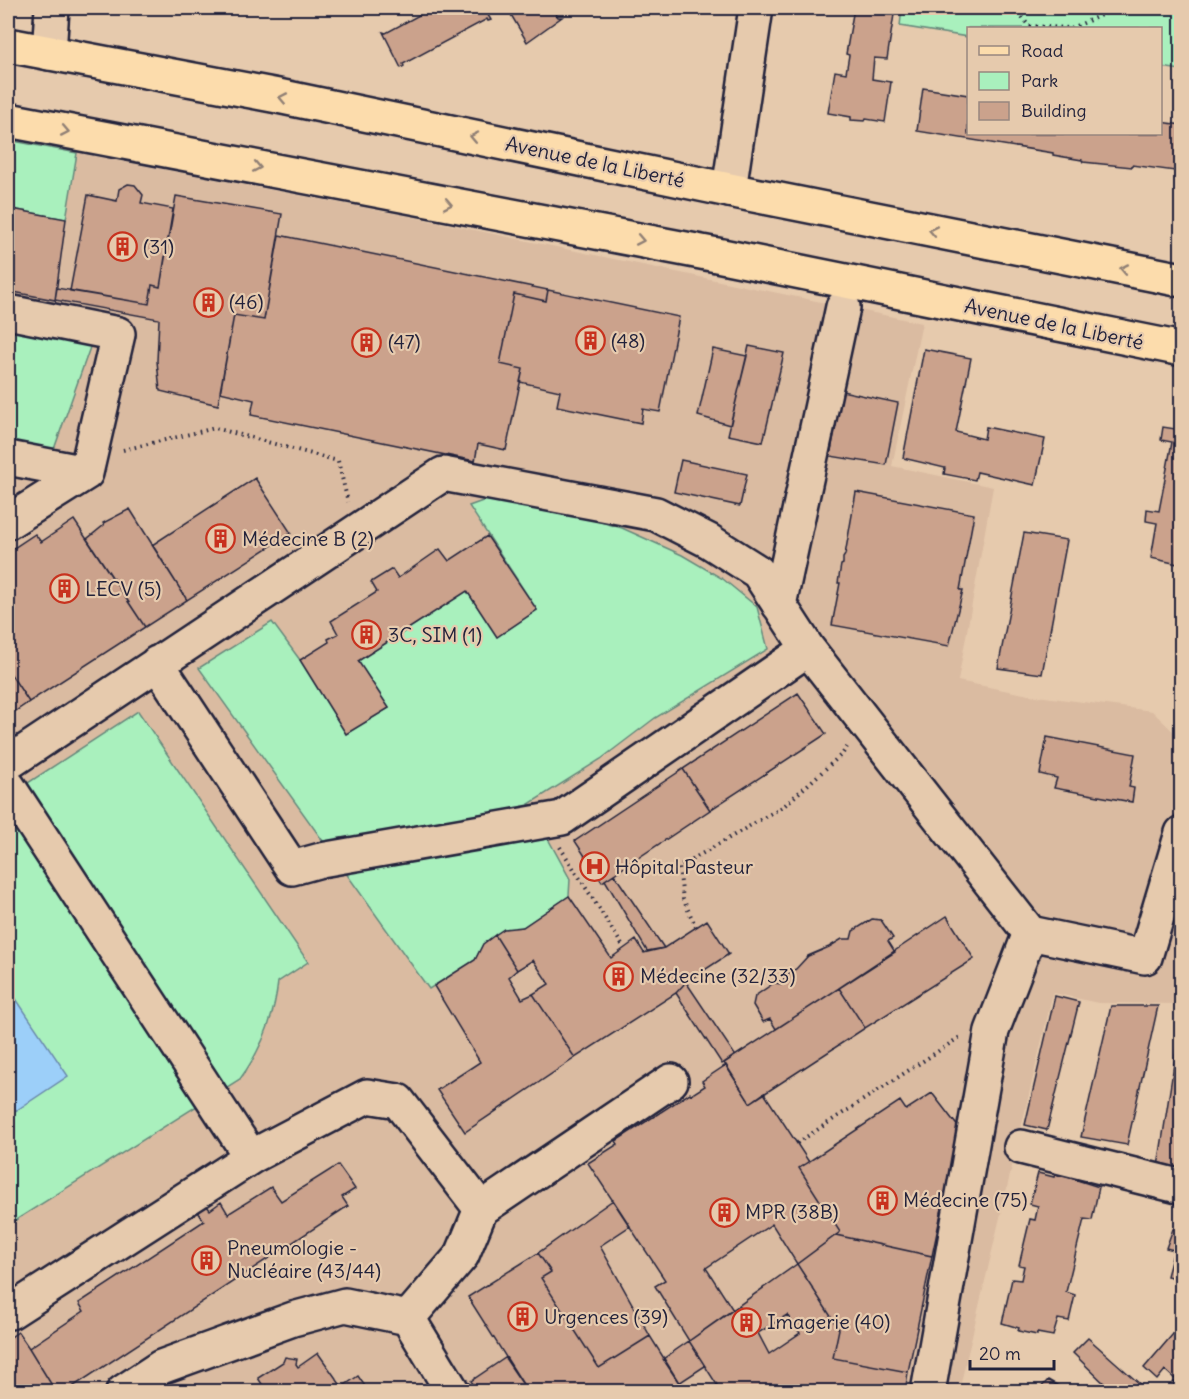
<svg xmlns="http://www.w3.org/2000/svg" width="1189" height="1399" font-family="Delius,sans-serif">
<rect width="100%" height="100%" fill="#e6caad"/>
<filter id="ink" filterUnits="userSpaceOnUse"><feTurbulence type="fractalNoise" baseFrequency=".0167" numOctaves="2"/><feDisplacementMap in="SourceGraphic" scale="12" xChannelSelector="R" yChannelSelector="G"/><feConvolveMatrix kernelMatrix="1 2 1 2 8 2 1 2 1" color-interpolation-filters="sRGB"/></filter>
<g filter="url(#ink)">
<path fill="#dabba1" d="M8,140l399,76 515,107 -30,143 101,21 -35,194 71,14 123,16 30,29 -1,264 -83,-1 -45,-10 -94,398h-951z"/>
<path fill="#a9f0bd" stroke="#66897c" stroke-width="1.5" d="M902,8h279v62l-20,-3 -1,-39h-192v9l-68,-11z
M8,140l69,13 -11,66 -53,-10 -5,25z
M8,320l86,16 -41,116 -45,-10z
M502,494l120,34 60,27 41,24 34,28 11,42 -113,69 -54,41 -72,45 41,75 -1,17 -46,31 -40,17 -8,16 -46,29 -230,-321 73,-46 28,38 46,74 43,-26 -31,-47 109,-70 30,46 40,-27 -68,-104z
M138,711l170,251 -30,20c-4,37 -16,67 -38,97l-232,146v-429z"/>
<path fill="#9ccff9" stroke="#6b8aad" stroke-width="1.5" d="M8,987l60,89 -57,38 -3,-5z"/>
<path fill="#cba28c" stroke="#22223b" stroke-width="1.5" fill-rule="evenodd" d="M432,8h52l7,12 -3,1 -1,-2 -84,45 1,2 -3,2 -18,-36 3,1z
M507,8h45l6,9h4l-35,25z
M854,8h41l-8,51 -13,-1 -2,21 19,3 -6,40 -19,-3 -1,2 -14,-1v-3l-23,-4 7,-42 11,2 3,-18 -3,-1z
M923,88l45,7v39h192v-12l22,3v47l-50,-7v2l-49,-5 -1,-2 -29,-5v-2l-136,-22z
M128,184l7,1 8,10 -2,8 32,6 -13,78 -8,-2 -3,19 -79,-13 18,-96 29,6 2,-12z
M176,196l106,18 -18,106 -30,-5 -16,90 -58,-14 -3,-30 2,-42 -104,-19 2,-12 92,16 3,-19 8,2z
M12,209l54,10 -11,81 -47,-9v-57z
M279,235l269,55 -2,11 -32,-7 -14,70 23,5 -17,81 -28,-6 -3,17 -224,-46 3,-15 -34,-8 14,-77 30,5z
M548,290l131,27 -19,95 -17,-3 -2,14 -84,-17 3,-15 -40,-9 3,-13 -23,-5 14,-70 32,7z
M749,346l35,7 -21,89 -35,-7z
M713,349l34,7 -17,69 -32,-9z
M924,349l47,9 -15,74 28,7 2,-12 59,12 -10,46 -58,-13 -2,8 -31,-6 1,-6 -42,-10z
M842,391l56,12 -12,62 -56,-9z
M1182,398v167l-31,-7 6,-35 -11,-2 1,-12 12,2 13,-69 -11,-2 2,-13 12,2z
M681,460l66,14 -7,32 -66,-14z
M255,478l36,55 -104,67 -35,-55z
M856,492l118,22 -14,76h3l-14,56 -117,-21 8,-42h-2l3,-18 2,-1v-6l2,-3z
M130,509l57,91 -42,27 -58,-88 17,-14 -1,-2z
M74,520l71,107 -116,75 -21,-32v-118l27,-18 6,8z
M1024,533l43,7 -25,134 -44,-6z
M487,536l50,74 -40,27 -30,-46 -109,70 31,47 -43,26 -46,-74 29,-18 -1,-3 10,-5 -7,-13 46,-29 -6,-10 21,-13 6,9 42,-29 9,12z
M8,670l21,32 -21,14z
M798,693l28,41 -116,76 -27,-41z
M1047,737l88,17 -6,33 5,1 -2,14 -78,-14 3,-10 -17,-4z
M683,769l27,41 -108,72 -27,-41z
M614,874l50,74 -17,3 -42,-71z
M569,896l42,62 25,-18 8,13 20,-5 43,-28 22,34 -43,28 -10,11 -101,65 -42,-64 16,-10 -16,-24 -16,10 -22,-35 9,-6 19,-2z
M947,916l27,43 -109,69 -26,-40z
M872,919l9,1 12,18 -5,3 7,11 -119,77 -6,-10 -7,3 -10,-17 2,-9 19,-13 8,1 3,-9 11,-6 12,-13 21,-9 13,-8h9l2,-8z
M495,935l22,35 -8,7 13,22 11,-5 42,64 -110,74 -28,-42 43,-28 -46,-76 41,-26 8,-16z
M686,982l49,73 -13,9 -46,-71z
M839,988l26,40 -115,75 -26,-40z
M1055,996l24,6 -32,128 -22,-5z
M1111,1006h47l-31,139 -46,-8z
M1182,1013v160h-25z
M726,1065l24,38 14,-10 45,69 -10,6 41,64 -43,32 -25,-40 -66,44 27,42 -44,31 -34,-55 10,-6 -77,-117 30,-19 -2,-3 74,-48 1,2 14,-9 -3,-5z
M932,1093l27,35 -27,128 -96,-21 4,-3 -41,-64 101,-67 6,9z
M338,1165l17,24 -13,8 6,9 -283,186h-9l-27,-44 55,-37 -5,-8 125,-82 -9,-14 9,-5 6,8 11,-8 7,12 43,-27 10,14z
M1038,1173l16,4 1,-4 44,14 -7,33 -8,-1 -18,73 9,3 -6,26 -11,-2 -5,17 -16,-3v2l-19,-4 1,-3 -17,-5 10,-44 9,1 3,-14 -5,-1 11,-46 5,1 3,-14 -8,-2z
M613,1200l17,26 -30,20 50,90 -51,32 -58,-90 10,-6 -13,-19z
M1173,1229l9,2v49l-15,-4 7,-26 -8,-2z
M836,1235l96,21 -24,116 -75,-14 6,-29 -42,-65z
M538,1253l13,19 -10,6 58,90 51,-32 35,56h-157l-60,-95z
M797,1264l42,65 -6,29 75,14 -2,14 3,6h-195l5,-4 -30,-47zM787,1315l13,18 -31,21 -11,-21z
M1182,1318v66l-5,3 -4,-4 3,-3 -11,-10 -8,10 -13,-12 35,-41 -3,-3z
M18,1332l11,16 27,44h-48v-53z
M1088,1338l53,47 -5,7h-23l-40,-39z
M689,1341l16,25 -26,17 -16,-24z
M318,1353l24,34 16,-11 11,16h-102l-9,-14 25,-16 2,-5 12,2 -1,5 2,3z
M505,1358l23,34h-50l-7,-11z
M1048,1380l19,11v1h-30z"/>
<g fill="none" stroke-linecap="round" stroke-linejoin="round">
<defs>
<path id="minor" d="M49,53l3,-45
M729,190l27,-182
M8,312l110,22 -32,139 -78,49
M8,458l78,15
M779,605l64,-298
M157,663l135,205 29,-8 241,-42 246,-169
M8,763l435,-289 213,40 53,27 49,31 50,77 222,284
M8,786l243,371
M1021,1147l161,40
M481,1209l190,-128
M8,1308l2,4 241,-155 116,-61 31,5 83,108 -19,46 -54,63 -63,-13 -52,14 -132,48 -38,25
M408,1318l45,74
M928,1392l64,-361 38,-98 115,24 37,-124"/>
<path id="major" d="M8,45l270,51 451,94 453,90
M8,120l709,135 465,94"/>
</defs>
<use href="#minor" stroke="#22223b" stroke-width="38"/>
<use href="#major" stroke="#22223b" stroke-width="38"/>
<path stroke="#22223b" stroke-width="4" stroke-dasharray="1.5 4.5" stroke-linecap="butt" d="M1014,8l15,18 43,2 45,-20
M123,450l92,-22 123,33 10,41
M560,847l64,101
M696,927l-13,-28 -4,-32 105,-61 59,-53 4,-6
M797,1143l163,-106"/>
<use href="#minor" stroke="#e6caad" stroke-width="33"/>
<use href="#major" stroke="#fcdcac" stroke-width="33"/>
</g>
<defs><path id="oneway-chevron" d="M-2-3.5L2.5 0L-2 3.5" fill="none" stroke-width="1.6" stroke-linecap="round" stroke-linejoin="round" transform="scale(1.5)"/></defs>
<g stroke="#8f7f74">
<use href="#oneway-chevron" transform="translate(283 98) rotate(-169)"/>
<use href="#oneway-chevron" transform="translate(65 131) rotate(11)"/>
<use href="#oneway-chevron" transform="translate(474 137) rotate(-168)"/>
<use href="#oneway-chevron" transform="translate(257 167) rotate(11)"/>
<use href="#oneway-chevron" transform="translate(448 204) rotate(11)"/>
<use href="#oneway-chevron" transform="translate(933 231) rotate(-169)"/>
<use href="#oneway-chevron" transform="translate(640 240) rotate(11)"/>
<use href="#oneway-chevron" transform="translate(1124 269) rotate(-169)"/>
</g>
</g>
<defs>
<symbol id="building-ring" viewBox="-11 -11 22 22"><circle r="9.5" fill="#e6caad" stroke="#c8321e" stroke-width="1.5"/><path d="M-4-6H4V6H1V3H-1V6H-4ZM-2.5-4.3h1.7v1.8h-1.7ZM.8-4.3h1.7v1.8H.8ZM-2.5-1h1.7V.8h-1.7ZM.8-1h1.7V.8H.8Z" fill="#c8321e"/></symbol>
<symbol id="hospital-ring" viewBox="-11 -11 22 22"><circle r="9.5" fill="#e6caad" stroke="#c8321e" stroke-width="1.5"/><path d="M-5-5h3v3.5h4V-5h3V5h-3V1.5h-4V5h-3Z" fill="#c8321e"/></symbol>
</defs>
<g fill-rule="evenodd">
<use href="#building-ring" x="106" y="230" width="33" height="33"/>
<use href="#building-ring" x="192" y="286" width="33" height="33"/>
<use href="#building-ring" x="574" y="324" width="33" height="33"/>
<use href="#building-ring" x="350" y="326" width="33" height="33"/>
<use href="#building-ring" x="204" y="522" width="33" height="33"/>
<use href="#building-ring" x="48" y="572" width="33" height="33"/>
<use href="#building-ring" x="350" y="618" width="33" height="33"/>
<use href="#hospital-ring" x="578" y="850" width="33" height="33"/>
<use href="#building-ring" x="602" y="960" width="33" height="33"/>
<use href="#building-ring" x="866" y="1184" width="33" height="33"/>
<use href="#building-ring" x="708" y="1196" width="33" height="33"/>
<use href="#building-ring" x="190" y="1244" width="33" height="33"/>
<use href="#building-ring" x="506" y="1300" width="33" height="33"/>
<use href="#building-ring" x="730" y="1306" width="33" height="33"/>
</g>
<g text-anchor="middle" stroke-width="4.5" stroke-linejoin="round" paint-order="stroke">
<g font-size="20" fill="#22223b" stroke="#e6caad">
<text transform="translate(595 162) rotate(12)" y="7">Avenue de la Liberté</text>
<text transform="translate(1054 324) rotate(12)" y="7">Avenue de la Liberté</text>
</g>
<g font-size="20" fill="#22223b" stroke="#e6caad" text-anchor="start">
<text x="143" y="254">(31)</text>
<text x="229" y="309">(46)</text>
<text x="611" y="348">(48)</text>
<text x="388" y="349">(47)</text>
<text x="242" y="546">Médecine B (2)</text>
<text x="85" y="596">LECV (5)</text>
<text x="388" y="642">3C, SIM (1)</text>
<text x="615" y="874">Hôpital Pasteur</text>
<text x="640" y="983">Médecine (32/33)</text>
<text x="903" y="1207">Médecine (75)</text>
<text x="745" y="1219">MPR (38B)</text>
<text x="227" y="1255">Pneumologie -<tspan x="227" dy="23">Nucléaire (43/44)</tspan></text>
<text x="544" y="1324">Urgences (39)</text>
<text x="767" y="1329">Imagerie (40)</text>
</g>
</g>
<rect width="1189" height="1399" fill="none" stroke="#e6caad" stroke-width="30"/>
<rect x="15" y="15" width="1159" height="1369" fill="none" stroke="#22223b" stroke-width="2" filter="url(#ink)"/>
<rect x="967" y="27" width="195" height="108" fill="#e6caad" stroke="#98877f" stroke-width="1.5"/>
<rect x="979" y="46" width="30" height="9" fill="#fcdcac" stroke="#98877f" stroke-width="1.5"/>
<text x="1021" y="57" font-size="18" fill="#22223b">Road</text>
<rect x="979" y="72" width="30" height="18" fill="#a9f0bd" stroke="#98877f" stroke-width="1.5"/>
<text x="1021" y="87" font-size="18" fill="#22223b">Park</text>
<rect x="979" y="102" width="30" height="18" fill="#cba28c" stroke="#98877f" stroke-width="1.5"/>
<text x="1021" y="117" font-size="18" fill="#22223b">Building</text>
<path d="M970 1360v9h84v-9" fill="none" stroke="#22223b" stroke-width="3"/>
<text x="979" y="1360" font-size="18" fill="#22223b" stroke="#e6caad" stroke-width="4.5" paint-order="stroke">20 m</text>
</svg>
